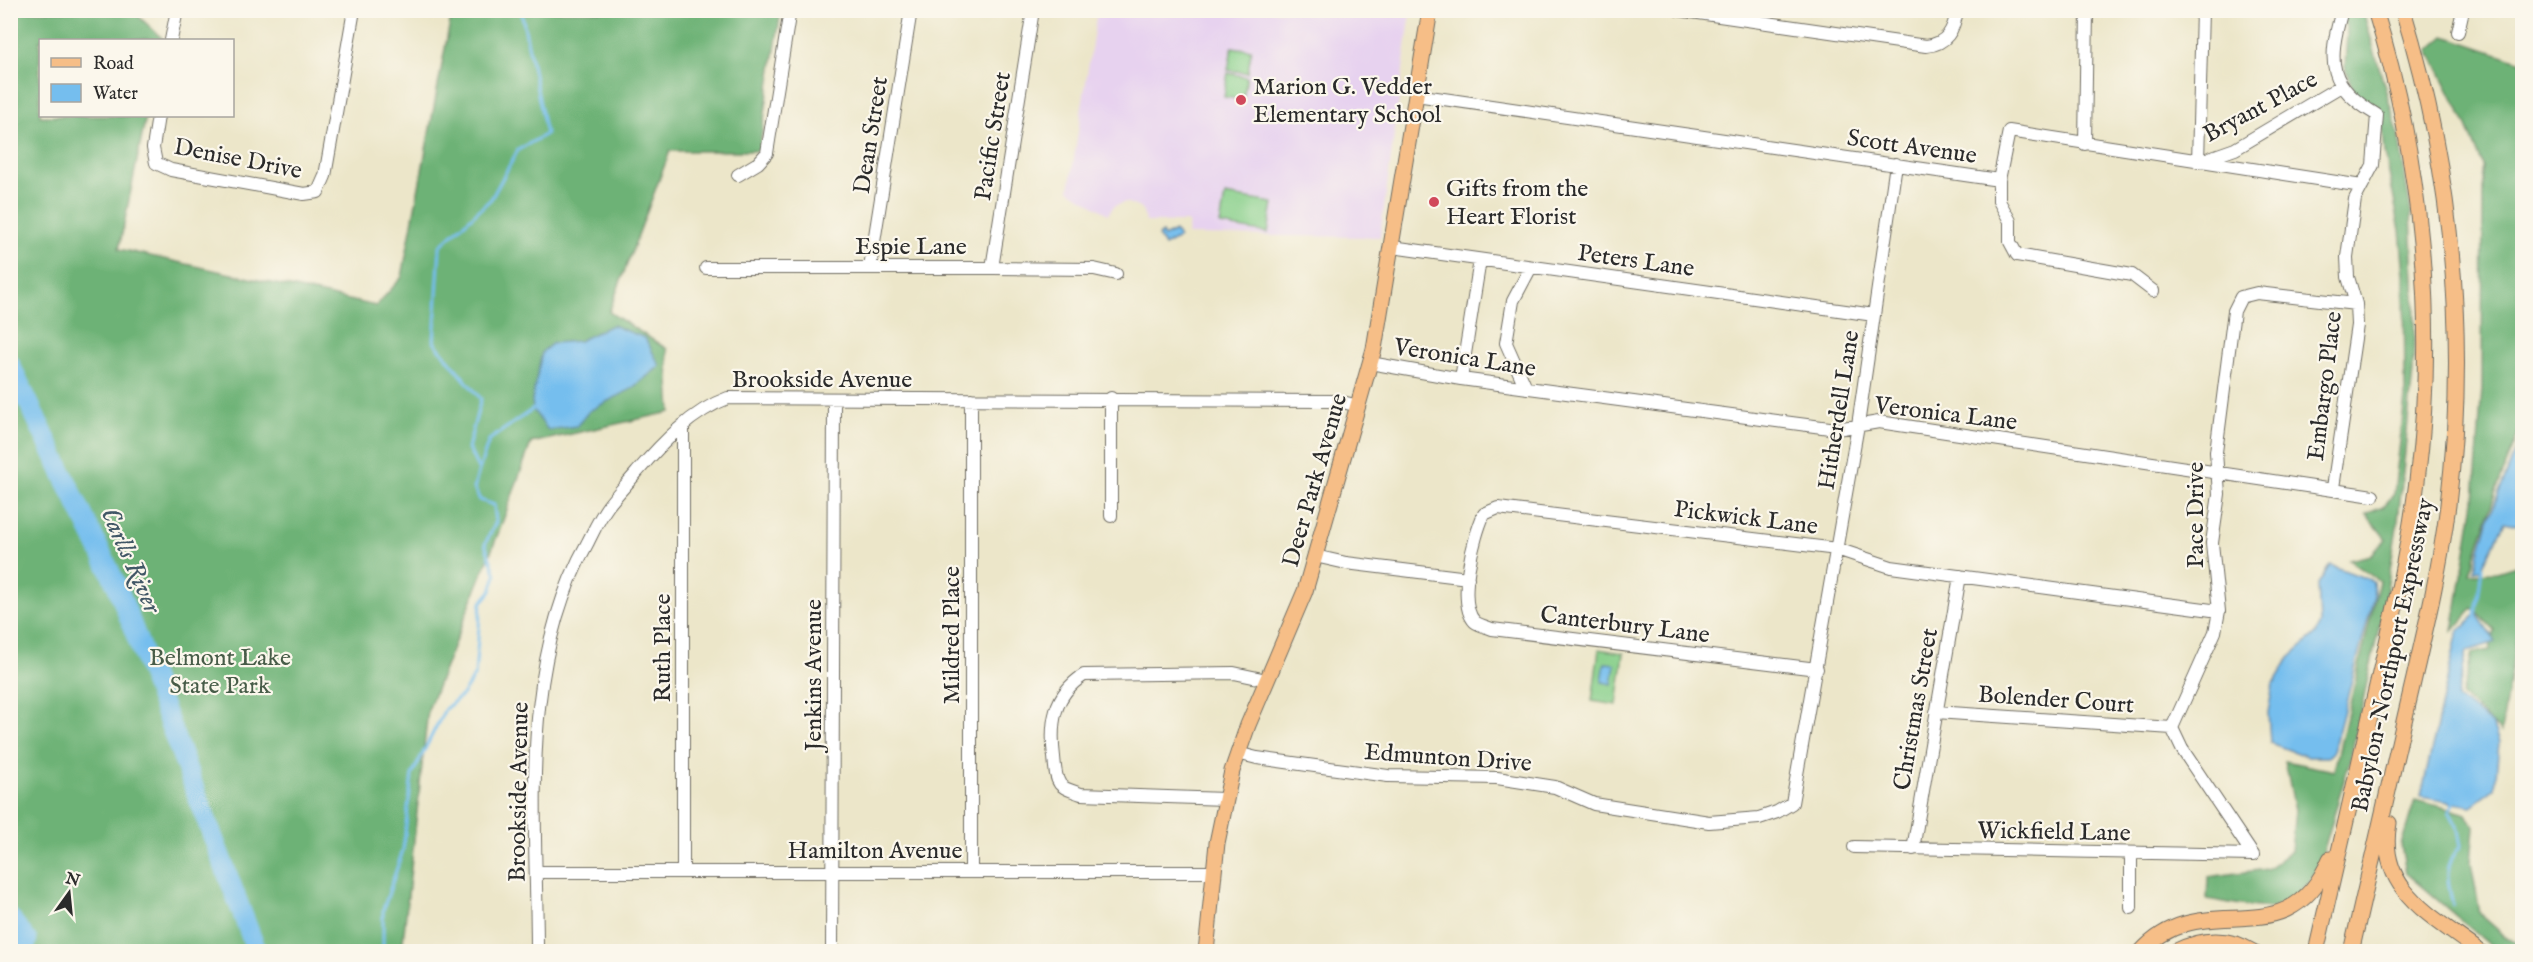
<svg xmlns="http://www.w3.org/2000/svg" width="2533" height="962" font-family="'IM FELL English',serif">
<rect width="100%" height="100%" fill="#fbf7ec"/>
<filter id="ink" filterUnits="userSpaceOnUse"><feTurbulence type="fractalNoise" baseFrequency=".0167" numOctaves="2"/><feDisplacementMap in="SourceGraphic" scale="12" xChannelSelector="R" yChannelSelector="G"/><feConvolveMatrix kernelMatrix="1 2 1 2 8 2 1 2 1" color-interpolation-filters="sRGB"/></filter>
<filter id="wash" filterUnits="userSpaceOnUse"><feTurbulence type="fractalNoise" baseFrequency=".008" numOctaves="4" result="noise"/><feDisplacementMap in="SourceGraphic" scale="24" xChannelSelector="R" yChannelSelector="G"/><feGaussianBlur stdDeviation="1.35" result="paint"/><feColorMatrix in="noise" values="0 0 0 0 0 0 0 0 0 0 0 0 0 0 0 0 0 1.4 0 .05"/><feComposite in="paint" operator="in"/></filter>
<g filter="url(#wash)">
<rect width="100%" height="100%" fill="#ece6c9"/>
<path fill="#e7d2ef" d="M1097,11h314l-31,226 -193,-2 2,-13h-43l-4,-13 -16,-7 -12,4 -6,8 -39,-24z"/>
<path fill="#87cf8a" stroke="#597d5a" stroke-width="1.5" d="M1232,47l19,3 -3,23 -20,-3z
M1228,73l19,4 -4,23 -19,-3z
M1225,195l48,8 -5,30 -48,-8z
M1599,649l25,4 -7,52 -25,-4z"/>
<path fill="#6db276" stroke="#4c6e50" stroke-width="1.5" d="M10,11h123l30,28 -123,1v76h106l-27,133 257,57 26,-29 50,-266h329l-22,140h-89l-61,161 58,37 4,63 -140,31 -31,86 -72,181 -26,241h-391z
M2342,11h21l35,122 13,80 4,92 -2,66 -15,150 -13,79 -35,160 -29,100 -12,23 -18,17 -18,8 -27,-2 -39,-7 1,-22 59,-8 24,-18 4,-41 -10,-49 49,10 45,-190 -30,-21 22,-5 15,-16 -20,-25 17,-7 11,-13 11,-97 -1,-122 -4,-45 -15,-77 -3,-34 -25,-22 -8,-17 -4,-13 2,-33z
M2445,36l77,26v362l-26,67 -26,82 27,-1 25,-8v68l-5,2 -16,98 -39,-36 10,-43 18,-3 4,-20 -21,-22 -20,23 21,-130 8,-114 1,-221 -16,-40 -38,-76z
M2415,800l52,14 7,13 -3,35 9,52 26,23 16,7v7h-25l-91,-78 -5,-28z"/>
<path fill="#75beee" stroke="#50748c" stroke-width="1.5" d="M1175,231l4,7 -15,8 -6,-10 4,-3 2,4z
M612,325l33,13 15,28 -29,23 -42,22 -12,15 -29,4 -15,-20 -1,-10 10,-48 11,-9 26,-2z
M2522,435v91l-17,-4 -24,47 -7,1 15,-52z
M2330,565l43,16 1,15 -41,156 -5,5h-20l-38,-14 -2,-31 5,-27 16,-27 27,-24 4,-11 -2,-39z
M2477,614l19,28 -29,9 -10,47 35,26 7,18 -4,46 -24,18 -50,-9 37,-166z
M1605,663l10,1 -3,20 -10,-2z"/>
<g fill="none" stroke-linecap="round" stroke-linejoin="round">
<path stroke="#75beee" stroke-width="3" d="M479,470l10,-30 44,-31
M2476,616l6,-50
M2453,905c-6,-24 -10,-41 8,-59l-4,-20 -8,-15 5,-10
M383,952v-42l20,-60 9,-75 33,-66 17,-14 13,-20 6,-72 10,-12 5,-16 -11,-31 11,-22 -2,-17 -14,-5 -6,-12 5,-18 -11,-22 13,-49 -47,-57 6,-96 51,-47 27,-49 28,-16 -25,-124"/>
<path stroke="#75beee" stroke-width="20" d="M10,364l107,222 140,366
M10,918l17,22 -3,12"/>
</g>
</g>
<g filter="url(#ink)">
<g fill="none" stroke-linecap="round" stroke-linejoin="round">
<defs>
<path id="minor" d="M1678,10l248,36c21,-2 28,-16 31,-36
M2202,10l-4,152 37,-13 106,-63
M2458,32l5,-22
M171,40l6,-30
M1416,95l583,85
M158,116l-5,32 3,15 15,7 133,24 14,-2 7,-16 29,-166
M2085,144l2,-134
M738,175l20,-12 9,-10 23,-143
M1392,247l482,68
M870,267l41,-257
M706,268h286l102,1 22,5
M992,268l41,-258
M2153,291l-21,-16 -115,-20 -7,-13v-21l-11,-20v-21l10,-49 353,55
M1370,363l91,16 376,50 42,-7 494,74
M1461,379l19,-119
M1526,388l-20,-45 7,-42 18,-34
M1111,398v118
M971,399v472
M683,425v447
M2333,488l24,-163 -1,-21 -8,-27 -1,-20 8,-58 18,-34 4,-50c-49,-30 -50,-51 -35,-105
M1315,556l31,7 122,15
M1817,669l-325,-40c-5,-2 -13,-4 -17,-7 -19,-19 -1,-86 9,-108l14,-6 339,41 54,18 328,44
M1936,712l236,16
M1237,753l20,5 131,18 109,2 58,9 39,17 115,18 50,-4 18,-6 15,-9 66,-378 38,-261
M1225,799l-144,-5c-7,-3 -16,-4 -21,-10 -5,-7 -5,-18 -6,-27 -4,-33 -1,-62 30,-82l150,-2 33,7
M1854,847l399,8
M1913,849l47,-273
M2253,855l-71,-106 -10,-21 43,-96 4,-21 -7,-68 7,-49 -3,-42 18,-141 7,-14 16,-4 99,11
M537,872h677
M2131,908v-54
M537,952c0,-138 -19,-285 51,-410 6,-12 12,-25 20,-36 9,-12 20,-23 29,-34 25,-29 55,-61 91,-74l610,3 21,5
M832,952l2,-553"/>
<path id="major" d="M2389,823c-13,68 46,94 91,129
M1206,952l11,-109 15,-72 16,-46 57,-134 69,-242 56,-339
M2141,952c63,-70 145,10 189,-93
M2174,952c26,-13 53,-16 79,0
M2316,952c19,-83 38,-166 57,-249 17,-73 35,-147 44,-222 20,-156 5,-320 -42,-471
M2351,952c18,-79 36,-157 54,-235 16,-70 34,-140 43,-212 20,-167 4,-334 -45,-495"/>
</defs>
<use href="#minor" stroke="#6f6c62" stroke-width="14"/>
<use href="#major" stroke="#6f6c62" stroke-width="17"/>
<use href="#minor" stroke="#fff" stroke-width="12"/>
<use href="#major" stroke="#f6be87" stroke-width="15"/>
</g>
</g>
<g fill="#d1495b" stroke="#fbf7ec" stroke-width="2">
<circle cx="1241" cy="100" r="6"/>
<circle cx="1434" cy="202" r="6"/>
</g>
<g text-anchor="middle" stroke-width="4.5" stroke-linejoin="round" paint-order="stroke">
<g font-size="24" fill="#2b2b2b" stroke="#fbf7ec" text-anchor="start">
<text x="1253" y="94">Marion G. Vedder<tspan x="1253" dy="28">Elementary School</tspan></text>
<text x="1446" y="196">Gifts from the<tspan x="1446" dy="28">Heart Florist</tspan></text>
</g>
<g font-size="24" fill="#2b2b2b" stroke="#fbf7ec">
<text transform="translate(2260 106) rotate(-28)" y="8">Bryant Place</text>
<text transform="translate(870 135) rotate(-81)" y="8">Dean Street</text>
<text transform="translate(992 136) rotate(-81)" y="8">Pacific Street</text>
<text transform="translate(1912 146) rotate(8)" y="8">Scott Avenue</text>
<text transform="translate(238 158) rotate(11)" y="8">Denise Drive</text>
<text x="911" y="254">Espie Lane</text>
<text transform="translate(1636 260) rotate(8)" y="8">Peters Lane</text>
<text transform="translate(1465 357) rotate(9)" y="8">Veronica Lane</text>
<text x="822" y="387">Brookside Avenue</text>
<text transform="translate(2324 386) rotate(-83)" y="8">Embargo Place</text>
<text transform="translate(1838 410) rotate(-81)" y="8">Hitherdell Lane</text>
<text transform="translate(1946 413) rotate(7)" y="8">Veronica Lane</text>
<text transform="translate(1314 480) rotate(-74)" y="8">Deer Park Avenue</text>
<text transform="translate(2195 515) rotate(-90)" y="8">Pace Drive</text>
<text transform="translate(1746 517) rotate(7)" y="8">Pickwick Lane</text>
<text transform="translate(1625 624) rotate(7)" y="8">Canterbury Lane</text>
<text transform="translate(951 635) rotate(-90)" y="8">Mildred Place</text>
<text transform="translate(662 648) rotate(-90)" y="8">Ruth Place</text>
<text transform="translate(2392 655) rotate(-78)" y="8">Babylon-Northport Expressway</text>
<text transform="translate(813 675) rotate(-90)" y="8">Jenkins Avenue</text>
<text transform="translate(2056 699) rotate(4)" y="8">Bolender Court</text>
<text transform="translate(1915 709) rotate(-80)" y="8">Christmas Street</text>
<text transform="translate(1448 757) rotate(4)" y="8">Edmunton Drive</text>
<text transform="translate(518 792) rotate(-89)" y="8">Brookside Avenue</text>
<text transform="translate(2054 831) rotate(1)" y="8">Wickfield Lane</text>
<text x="875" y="858">Hamilton Avenue</text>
</g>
<g font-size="24" fill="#475c48" stroke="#fbf7ec">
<text x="220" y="665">Belmont Lake<tspan x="220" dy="28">State Park</tspan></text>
</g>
<g font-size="26" font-style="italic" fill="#415766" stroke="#fbf7ec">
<text transform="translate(132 560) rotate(66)" y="9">Carlls River</text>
</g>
</g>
<rect width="2533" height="962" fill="none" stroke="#fbf7ec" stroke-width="36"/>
<rect x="39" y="39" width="195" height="78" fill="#fbf7ec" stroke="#a8a59f" stroke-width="1.5"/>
<rect x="51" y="58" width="30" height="9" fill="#f6be87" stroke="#a8a59f" stroke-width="1.5"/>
<text x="93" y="69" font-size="18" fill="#2b2b2b">Road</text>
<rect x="51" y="84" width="30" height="18" fill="#75beee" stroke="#a8a59f" stroke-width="1.5"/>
<text x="93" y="99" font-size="18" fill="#2b2b2b">Water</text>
<g transform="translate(69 893) rotate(15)" stroke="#fbf7ec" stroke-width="4.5" paint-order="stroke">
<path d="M0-4.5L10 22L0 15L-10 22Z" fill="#2b2b2b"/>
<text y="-9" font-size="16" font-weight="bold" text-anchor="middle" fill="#2b2b2b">N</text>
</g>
</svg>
